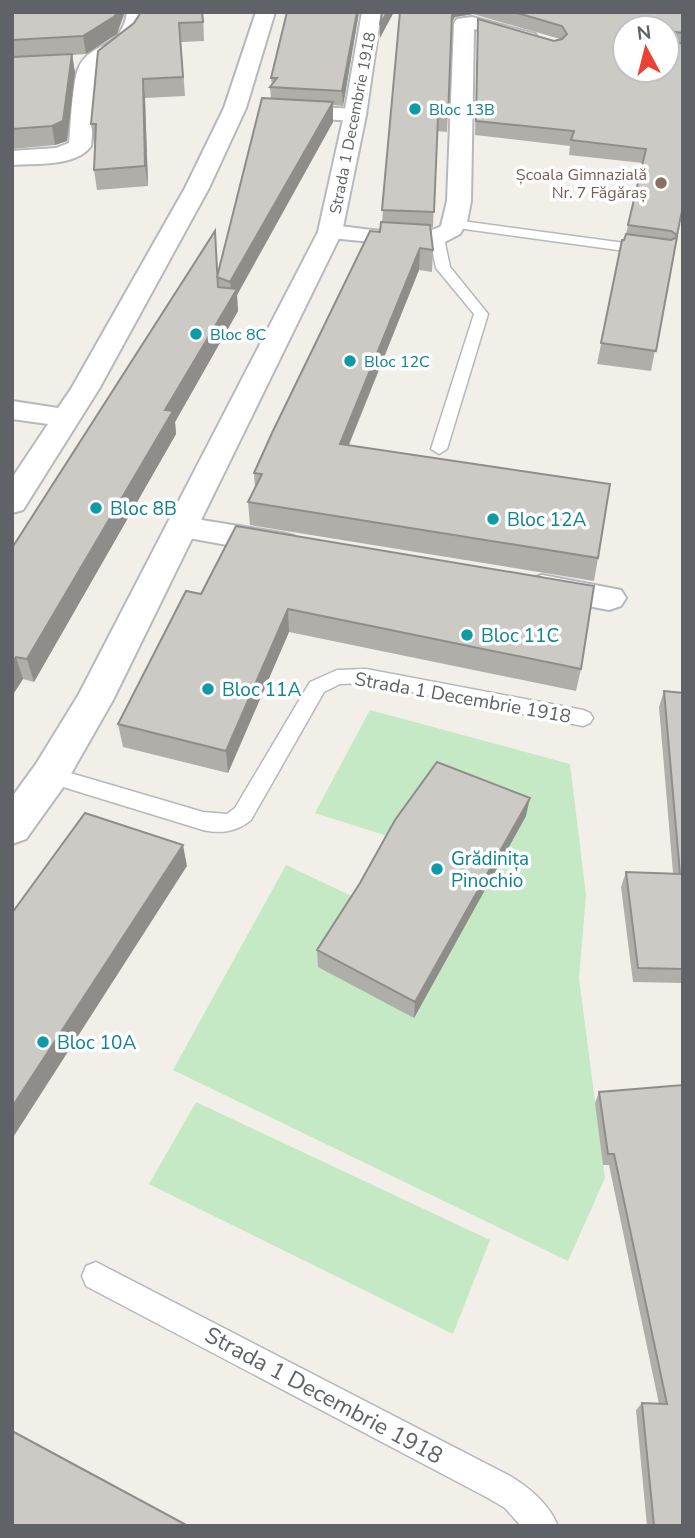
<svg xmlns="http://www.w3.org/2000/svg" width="695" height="1538" font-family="'Nunito Sans',sans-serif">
<rect width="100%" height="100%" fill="#f1efe8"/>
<path fill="#c5e8c5" d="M370,710l200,54 16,131 -7,83 26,200 -37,83 -395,-191 113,-205 74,35 34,-62 -79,-25z
M196,1102l294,138 -37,94 -304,-150z"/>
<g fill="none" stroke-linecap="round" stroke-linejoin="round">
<defs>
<path id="lane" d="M455,220l192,26 7,4 -7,4 -197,-27 -2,-3z
M437,234l7,4 6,29 38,47 -41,135 -8,5 -8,-5 43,-135 -38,-46 -6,-30z
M366,669l217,41 7,3 3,5 -3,5 -7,3 -217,-43 -26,1 -16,8 -73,128c-15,12 -30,14 -48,10l-153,-47 -7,-2 -4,-6 4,-6 7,-2 153,45 24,2 8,-6 75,-126 27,-12z
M96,1262l414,214c20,12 39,28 48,50h-37l-16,-18 -17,-10 -402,-212 -4,-10 4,-10z"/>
<path id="street" d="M127,12h19c-5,37 -27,34 -48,57l-7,77c-15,21 -55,17 -79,19v-14l44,-3 13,-5c2,-17 3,-63 10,-76 13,-27 42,-15 48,-55z
M256,12h19l-29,96 -37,80 -110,201 -76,121 -11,3v-35l36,-54 -36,-5v-18l46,7 13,-19 114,-201 39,-80z
M472,17l63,17 3,4 -10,6 -54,-15 -3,172 -4,21 -7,12 -19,10 -29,2 -91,-9 -3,-5 3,-5 9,-2c26,2 90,15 111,1l6,-25 7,-178 3,-4z
M282,105l73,4 8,1 3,5 -3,5 -8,1 -81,-5 -3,-5 3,-5z
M183,517l99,16 12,3 4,8 -4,8 -12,3 -110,-20 -5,-7 5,-7z
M542,575l79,15 5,8 -5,8 -12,4 -79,-15 -5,-8 5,-8z"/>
<path id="secondary" d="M362,12h19l-15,103 -24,117 -229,468 -49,86 -38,53 -14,5v-47l24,-33 43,-70 239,-462 26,-117z"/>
</defs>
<use href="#lane" stroke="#b5b8bc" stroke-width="3"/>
<use href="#street" stroke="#b5b8bc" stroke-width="4"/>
<use href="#secondary" stroke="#b6babf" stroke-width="4"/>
<use href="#lane" fill="#fff" fill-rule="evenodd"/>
<use href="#street" fill="#fff" fill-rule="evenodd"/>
<use href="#secondary" fill="#fff" fill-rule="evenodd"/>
</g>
<path fill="#afaea9" d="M12,12l105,22 -31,20 -14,1 3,18 -8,68 -12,4 -43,4z
M203,12l1,29 -23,1 4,54 -40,2 3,88 -51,4 -3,-20 1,-26h-1l-3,-20 43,-101z
M287,12h72l-16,94 -10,-1v17l-96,173 1,16 -63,111 1,12 -142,248 -11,-3 -11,17v-148l206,-273 53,-176 -1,-12 2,-2 -1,-7z
M400,12h283v194l-32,165 -54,-7 25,-124h2l2,-6 17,-71 -74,-8 1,-9 -95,-11 3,-116 76,22 6,-2 -87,-25 -18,3 -3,5 -5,110 -10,-1 -4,96h-2l2,23 -1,22 -13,-2 -70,175 249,113 -4,23 -344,-56 -2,-23 7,-14 -1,-15 126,-241 2,-10z
M236,526l345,143 -5,22 -287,-59 -61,141 -105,-26 -5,-23 83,-130z
M664,691l19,2v290l-50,-1 -12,-95 5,-15 47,1 -14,-166z
M526,816l-112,202 -96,-51 -1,-17z
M683,1085v441h-36l-11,-116 6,-7 17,1 -50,-239h-6l-8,-62 4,-11z"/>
<path fill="#8f8d8a" d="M116,12h9l-8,22 -31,20 -3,-18z
M357,12h2l-16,94 -1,-15z
M387,12h7l-14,26v-13z
M452,12h21v2l-18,3 -4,6z
M72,54l3,19 -8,68 -12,4 -3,-19z
M143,79l2,19 3,88 -3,-20z
M333,102v20l-96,173 1,16 -63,111 1,12 -142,248 -7,-23 138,-249 67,-112 -2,-16z
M420,248l-1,22 -79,196v-22z
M288,609l1,23 -61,141 -2,-22z
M16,657l7,22 -11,17v-34z
M530,798l-4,18 -112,202 1,-16z
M183,845l4,21 -175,273v-32z"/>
<path fill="#cccac5" stroke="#8f8d8a" stroke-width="2" d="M12,12h104l-1,4 -32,20 -71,4z
M141,12h61l1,10 -24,1 4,54 -40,2 2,87 -51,4 2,-46h-5l7,-73 36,-28z
M287,12h70l-15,79 -72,-4 7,-9h-6z
M382,12h5l-7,13z
M400,12h52l-4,106 -10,-1 -4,95 -52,-2z
M514,12h169v21l-13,-2 -3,8v-11h-42v42h42v-31l16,5v162l-6,29 -6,-4 -43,-6 18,-76 -75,-9 3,-9 -98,-10 2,-102 76,22 8,-2 5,-5 -5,-8z
M72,54l-9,67 -11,5 -40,3v-72z
M262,98l71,4 -103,180 -13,-5z
M381,222l49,3 3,25 -13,-2 -80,196 270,40 -12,74 -350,-56 14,-28 -8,-1 18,-40 98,-202 10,1z
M215,231l3,56 19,2 -72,121 8,1 -146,248 -11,-2 -4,5v-114z
M626,234l45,6 6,-3 -21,114 -55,-8 21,-103h2z
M236,526l358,60 -13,83 -293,-60 -62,142 -108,-27 68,-133 15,3z
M664,691l19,2v276l-45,-1 -12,-96 54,2z
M437,762l93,36 -115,204 -98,-52 43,-67 35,-63z
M85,813l98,32 -171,262v-194z
M683,1085v441h-29l-12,-123 25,1 -53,-250h-6l-9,-62z
M12,1431l176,95h-176z"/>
<g fill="#0f9aa8" stroke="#fff" stroke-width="2.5">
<circle cx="415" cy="109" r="7"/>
<circle cx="196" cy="334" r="7"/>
<circle cx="350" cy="361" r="7"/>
<circle cx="96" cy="508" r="7"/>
<circle cx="493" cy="519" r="7"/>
<circle cx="467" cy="635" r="7"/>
<circle cx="208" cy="689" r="7"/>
<circle cx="437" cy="869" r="7"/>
<circle cx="43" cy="1042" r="7"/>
</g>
<circle fill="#8d6e63" stroke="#fff" stroke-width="2.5" cx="661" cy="183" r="7"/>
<g text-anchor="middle" stroke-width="7" stroke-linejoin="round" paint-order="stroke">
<g font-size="16" fill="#0d838f" stroke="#fff" text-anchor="start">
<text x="429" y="115">Bloc 13B</text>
<text x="210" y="340">Bloc 8C</text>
<text x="364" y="367">Bloc 12C</text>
</g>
<g font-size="16" fill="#5f6368" stroke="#fff">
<text transform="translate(352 123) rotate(-79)" y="6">Strada 1 Decembrie 1918</text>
</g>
<g font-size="16" fill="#785e54" stroke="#fff" text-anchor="end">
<text x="647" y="180">Școala Gimnazială<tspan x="647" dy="18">Nr. 7 Făgăraș</tspan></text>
</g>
<g font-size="19" fill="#0d838f" stroke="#fff" text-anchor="start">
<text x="110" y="515">Bloc 8B</text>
<text x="507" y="526">Bloc 12A</text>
<text x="481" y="642">Bloc 11C</text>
<text x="222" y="696">Bloc 11A</text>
<text x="451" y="865">Grădinița<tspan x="451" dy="22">Pinochio</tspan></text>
<text x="57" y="1049">Bloc 10A</text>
</g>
<g font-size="19" fill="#5f6368" stroke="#fff">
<text transform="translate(463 697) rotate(10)" y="7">Strada 1 Decembrie 1918</text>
</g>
<g font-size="23" fill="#5f6368" stroke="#fff">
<text transform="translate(324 1395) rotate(28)" y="8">Strada 1 Decembrie 1918</text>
</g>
</g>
<rect width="695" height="1538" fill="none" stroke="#5f6368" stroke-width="28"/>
<g transform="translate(646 49) rotate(353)"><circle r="33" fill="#ffffff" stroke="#bfc1c3" stroke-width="2"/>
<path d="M0-5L12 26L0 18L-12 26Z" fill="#ea4335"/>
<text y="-10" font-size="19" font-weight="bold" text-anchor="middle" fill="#5f6368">N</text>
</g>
</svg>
